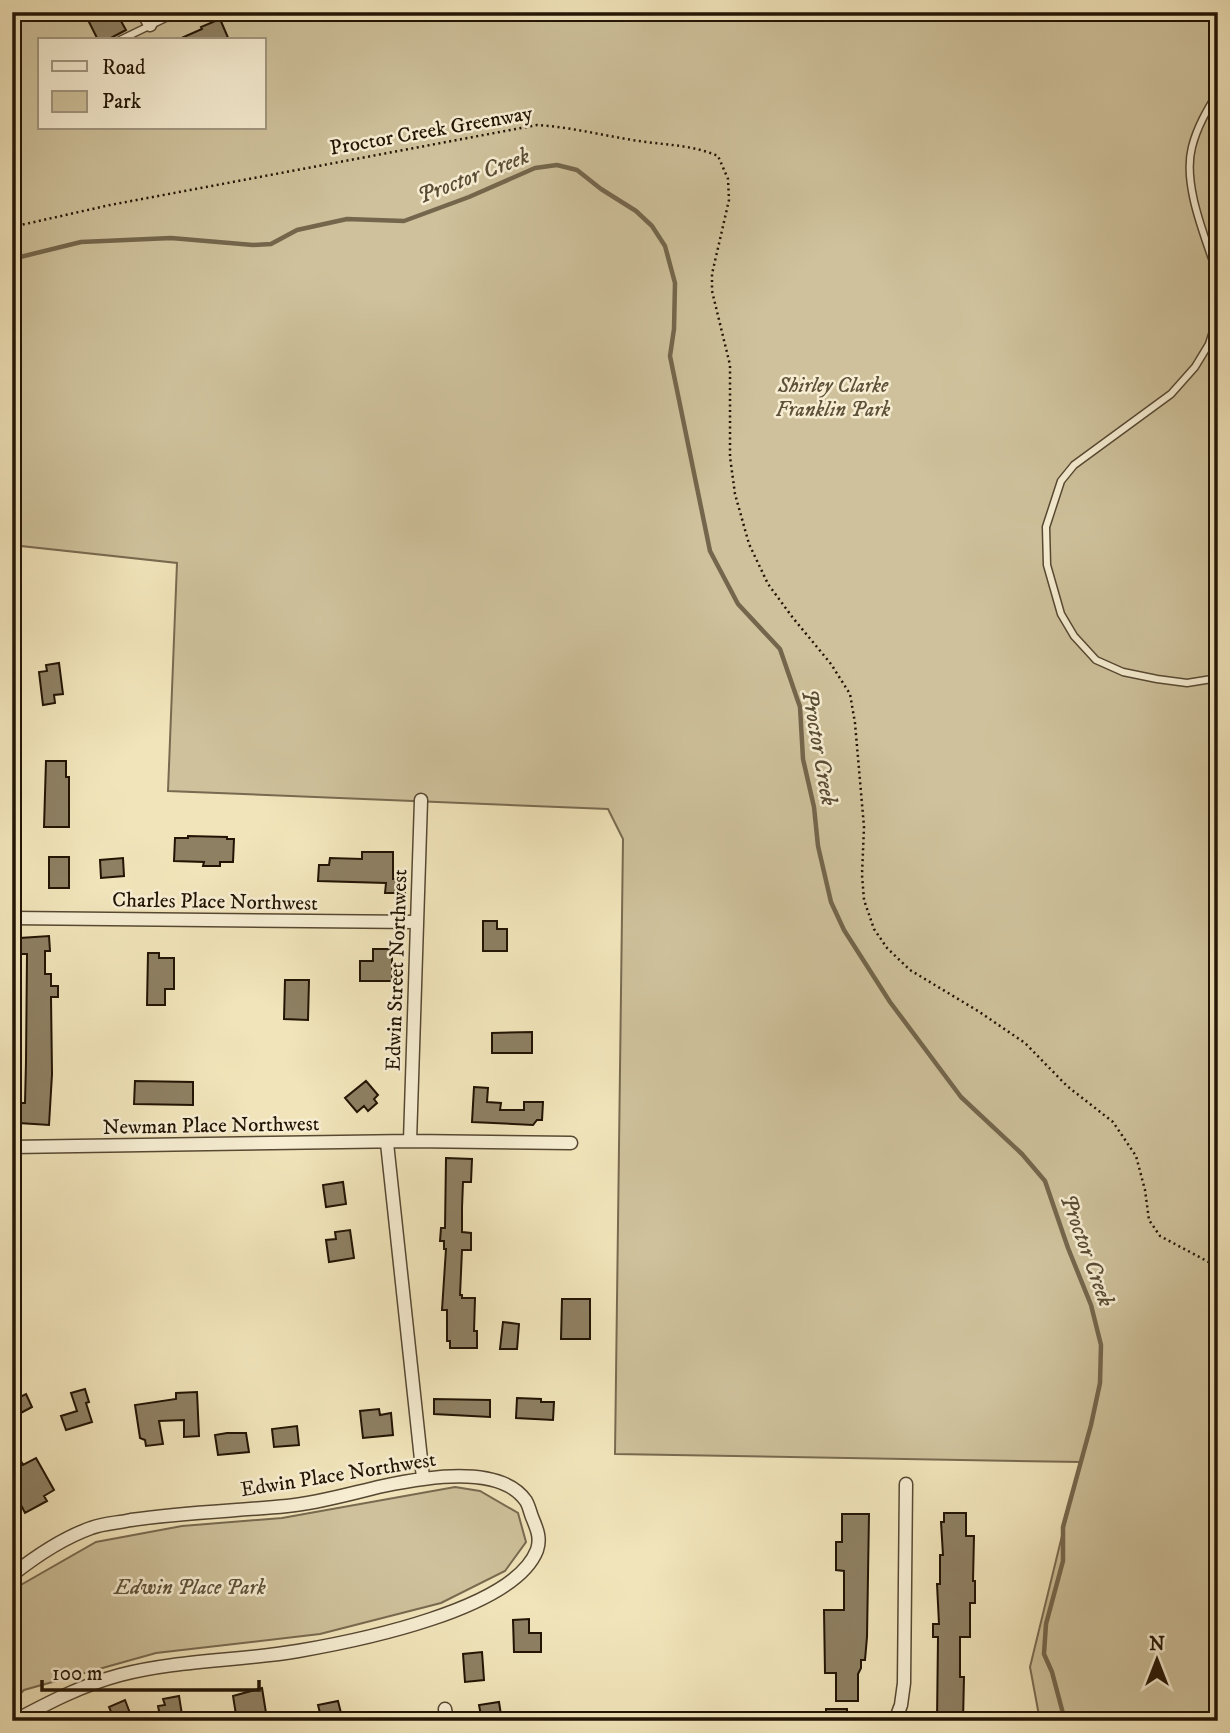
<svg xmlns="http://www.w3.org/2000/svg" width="1230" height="1733" font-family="'IM FELL DW Pica',serif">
<rect width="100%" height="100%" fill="#f1e4ba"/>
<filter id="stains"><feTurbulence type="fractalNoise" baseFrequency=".00286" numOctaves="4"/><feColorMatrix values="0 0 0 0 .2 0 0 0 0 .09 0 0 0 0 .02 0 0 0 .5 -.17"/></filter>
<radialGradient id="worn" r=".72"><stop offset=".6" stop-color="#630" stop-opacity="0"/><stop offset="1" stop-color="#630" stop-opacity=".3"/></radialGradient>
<path fill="#cec19b" stroke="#786a50" stroke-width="2" fill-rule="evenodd" d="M12,12h1206v1709h-178l-10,-54 50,-205 -465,-8 8,-615 -15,-30 -440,-18 9,-228 -165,-18zM40,40h224v88h-224z
M455,1487l25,4 38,22 8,29 -21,29 -64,32 -121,31 -164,19 -132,37 -12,12v-112l84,-48 86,-16 100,-8z"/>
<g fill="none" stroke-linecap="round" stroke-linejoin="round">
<path stroke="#74664c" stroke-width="4.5" d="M12,259l69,-17 90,-4 82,7 18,-1 26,-14 50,-11 57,2 65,-24 66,-29 22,-3 20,5 24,19 35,22 16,15 13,20 10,37 -1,46 -4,27 40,195 28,53 42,45 20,58 3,52 11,48 4,39 13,56 13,28 46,72 71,95 61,57 23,27 23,67 23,57 10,40 -1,38 -9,42 -28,102v34l-17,63 -2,30 8,18 13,49"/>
</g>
<path fill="#8e8063" stroke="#221404" stroke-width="2" d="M84,12h32l10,18 -19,10h-9z
M220,19l9,21h-52l25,-11 -1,-2z
M59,663l4,31 -9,1 1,8 -12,2 -4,-33 8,-1 -1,-6z
M46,761h20v16h3v50h-25z
M188,836l39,1v2h7l-1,23h-13v4h-17l1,-4 -30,-1 1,-23h13z
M362,852h31v27h12v14h-20l1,-10 -68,-2 1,-16h10l1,-7 32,1z
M49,857h20v31h-20z
M123,858l1,18 -23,2 -1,-18z
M483,921h14v8h10v22h-24z
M49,936l1,15h-5v23h6v12h7v11h-7l1,77 -3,51 -30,-2 1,-20h5l1,-41 1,-108h-6l-1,-16z
M373,949h19v32h-32v-20h13z
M148,953h11v5h15v31h-9v16h-18z
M285,980h24l-1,40 -24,-1z
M532,1032v21h-40v-20z
M135,1081l58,1v23l-59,-1z
M366,1081l12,14 -4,4 3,4 -9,8 -4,-5 -7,6 -12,-14z
M474,1087l14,1 -1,14 14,1 -1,7h24v-8h19l-1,18h-5l-4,5 -61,-3z
M446,1158l26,1 -1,23h-8l-1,26v24l9,1v17h-9l-2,45h2v3h13l-1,33h3v17h-27v-7h-3v-31h-5l4,-61h-2v-8h-4l1,-13h4z
M343,1182l3,22 -20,3 -3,-22z
M350,1230l4,28 -25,4 -3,-22 10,-1 -1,-7z
M562,1299h28v40h-29z
M503,1322l16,2 -2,25h-17z
M85,1389l4,13 -3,1 6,19 -26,8 -5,-14 16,-5 -6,-18z
M197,1392l2,44 -15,1v-17l-25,1 4,23 -17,2 -1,-6 -5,-2 -5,-33 41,-6v-6z
M26,1394l6,13 -15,8 -5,-14z
M517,1398l24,1v3h13l-1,18 -37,-2z
M434,1399l56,1v17l-56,-3z
M379,1409l1,6 11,-2 2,22 -30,3 -3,-27z
M297,1426l2,19 -25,2 -2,-18z
M227,1433h19l3,19 -31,3 -3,-20z
M36,1458l18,32 -10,6 3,5 -22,12 -3,-6 -10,6v-50l8,-4 3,6z
M944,1513h22v23h8l-1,45h2v22h-5v34h-10v40h4l-1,44h-26l1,-84h-5v-13h6l-2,-40h3v-29h3l-2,-33h3z
M842,1514h27l-2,123 -2,23h-4v8l-3,6v27h-22v-28h-11l-1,-63h20v-39l-8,-1v-28h6z
M529,1619v14h12v19h-27l-1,-32z
M482,1652l2,28 -19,2 -2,-28z
M262,1688l5,31 -30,2 -4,-25z
M179,1696l4,25h-22l-3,-15 7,-1 -2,-6z
M125,1700l8,21h-18l-6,-14z
M338,1701l5,20h-21l-4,-16z
M499,1702l3,19h-20l-3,-16z
M826,1709h21v12h-21z"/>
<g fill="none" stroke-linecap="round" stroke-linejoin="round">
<defs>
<path id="lane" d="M120,40l58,-28
M1218,92c-11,18 -21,35 -26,55 -10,38 14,92 26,129
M1218,316l-9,28 -14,23 -24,27 -97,71 -13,16 -15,46 1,38 14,49 13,22 22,24 27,12 34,7 30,4 31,-5"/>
<path id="street" d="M143,12l7,13
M12,918l405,4
M410,1141l11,-341
M387,1143l36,335
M12,1147l398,-6 161,2
M12,1575c24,-19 51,-37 79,-47 13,-5 27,-5 40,-8 52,-8 104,-9 156,-14 32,-3 65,-13 96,-20 38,-8 117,-23 143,15 3,5 4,11 6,16 5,12 9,21 5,33 -23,60 -181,91 -239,101 -59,10 -120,9 -178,24 -38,10 -72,28 -106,46
M445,1709l2,12
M895,1721l6,-16 3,-22 2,-199"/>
</defs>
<use href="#lane" stroke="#564832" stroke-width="9"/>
<use href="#street" stroke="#564832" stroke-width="15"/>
<path stroke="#221404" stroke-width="2.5" stroke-dasharray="2 3.5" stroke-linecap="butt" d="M12,227l98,-22 427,-80c34,2 68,11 102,16 27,4 54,4 79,15l10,23 1,21 -17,74v17l18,74v92l5,37 14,50 19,40 25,34 38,46 19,30 5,29 9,104 -2,48 2,25 10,29 13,19 23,22 68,41 47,32 42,43 46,36 23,34 9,34 4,30 11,16 58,31"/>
<use href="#lane" stroke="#f6edd2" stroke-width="6"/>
<use href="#street" stroke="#f6edd2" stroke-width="12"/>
</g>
<g text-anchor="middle" stroke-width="5" stroke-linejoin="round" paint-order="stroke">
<g font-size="21" fill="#221404" stroke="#f6edd2">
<text transform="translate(431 130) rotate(-10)" y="7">Proctor Creek Greenway</text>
<text transform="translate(215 901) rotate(1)" y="7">Charles Place Northwest</text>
<text transform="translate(396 970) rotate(-88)" y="7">Edwin Street Northwest</text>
<text transform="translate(211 1125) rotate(-1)" y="7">Newman Place Northwest</text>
<text transform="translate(338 1474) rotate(-9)" y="7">Edwin Place Northwest</text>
</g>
<g font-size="21" font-style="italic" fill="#5e5139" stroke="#f6edd2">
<text x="833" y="392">Shirley Clarke<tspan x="833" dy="24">Franklin Park</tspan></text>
<text x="190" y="1594">Edwin Place Park</text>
</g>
<g font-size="23" font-style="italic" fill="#594b34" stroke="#f6edd2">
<text transform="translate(473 175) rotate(-21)" y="8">Proctor Creek</text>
<text transform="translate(820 747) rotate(80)" y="8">Proctor Creek</text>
<text transform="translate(1088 1250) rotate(70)" y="8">Proctor Creek</text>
</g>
</g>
<rect width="1230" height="1733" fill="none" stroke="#f1e4ba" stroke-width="42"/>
<rect x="14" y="14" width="1202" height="1705" fill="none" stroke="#221404" stroke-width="3.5"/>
<rect x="21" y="21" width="1188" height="1691" fill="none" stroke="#221404" stroke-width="2"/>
<rect x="38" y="38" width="228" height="91" fill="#f6edd2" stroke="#a19680" stroke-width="2"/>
<rect x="52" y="61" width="35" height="10" fill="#f6edd2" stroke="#a19680" stroke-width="2"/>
<text x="102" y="74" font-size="21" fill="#221404">Road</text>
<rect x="52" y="91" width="35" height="21" fill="#cec19b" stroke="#a19680" stroke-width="2"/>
<text x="102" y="108" font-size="21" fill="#221404">Park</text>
<g transform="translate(1157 1660)" stroke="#f6edd2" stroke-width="5" paint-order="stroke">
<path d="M0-5L12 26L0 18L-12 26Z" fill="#221404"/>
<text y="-10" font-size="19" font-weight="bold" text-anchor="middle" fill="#221404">N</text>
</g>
<path d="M42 1680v10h217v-10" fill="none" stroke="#221404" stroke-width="3.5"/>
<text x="52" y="1680" font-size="21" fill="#221404" stroke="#f6edd2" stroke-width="5" paint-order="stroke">100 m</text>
<rect width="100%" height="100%" filter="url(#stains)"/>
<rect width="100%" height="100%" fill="url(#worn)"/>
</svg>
